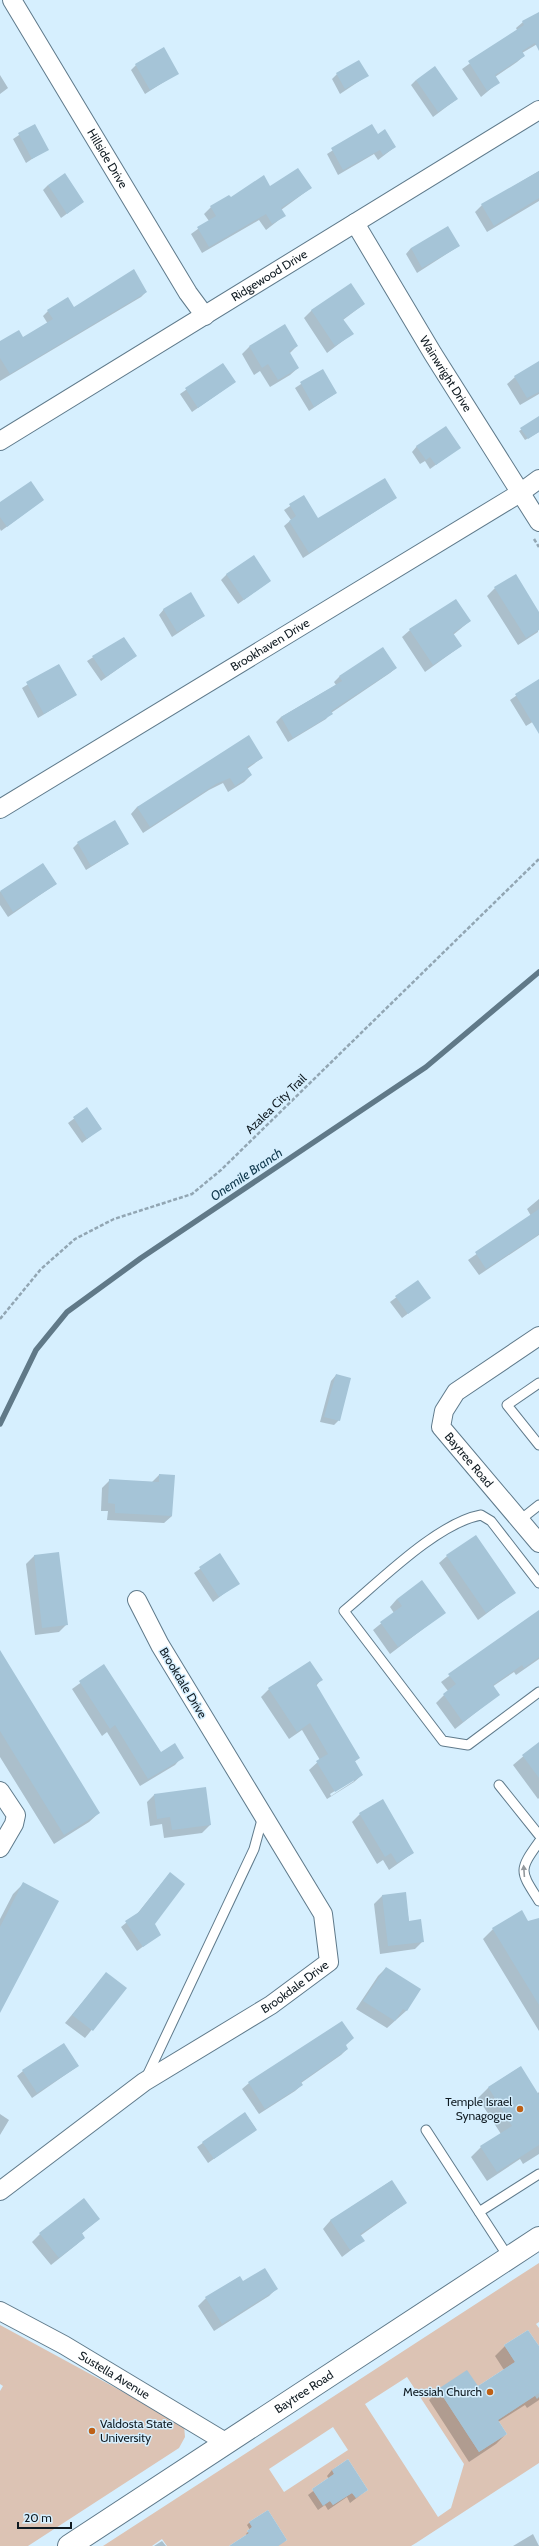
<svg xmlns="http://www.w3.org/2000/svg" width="539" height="2546" font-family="Cabin,sans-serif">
<rect width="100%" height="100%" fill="#d6effe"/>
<path fill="#dcc3b4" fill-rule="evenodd" d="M539,2263v59l-3,2 3,4v18l-11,-16 -24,15 11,17 -37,24 -40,3 41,63 28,-18 -9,-14 37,-24 2,3 2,-2v66l-123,80 -5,3h-133l9,-6 -19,-30 -19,12 3,5 -5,4 2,2 -20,13h-62l-5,-7 -10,7h-49zM407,2377l57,87 -13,44 -13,9 -73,-113zM333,2427l15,23 -64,42 -15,-23zM348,2459l20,31 -12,8 -4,-5 -19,12 -3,-4 -7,4 -11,-16 22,-15 -2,-4z
M0,2325l184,100 1,12 -6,11 -151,98h-28v-155l3,-5 -3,-2z"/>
<path fill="#0003" fill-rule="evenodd" d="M539,13v30l-17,10 2,3 -7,6 -22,15 4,5 -18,15 -19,-28 55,-39 -1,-2 7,-6z
M136,65l42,8 -33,21 -14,-24z
M337,74l30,2 -27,18 -8,-15z
M0,75l8,13 -8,6z
M416,80l41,19 -24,18 -22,-32z
M34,125l13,24 -21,14 -13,-24z
M371,126l7,9 17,12 -17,13 -4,-6 -36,21 -11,-21z
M539,171v30l-52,31 -12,-20 7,-7z
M48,185l35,17 -22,16 -18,-28z
M270,187l41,1 -30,22 3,6 -18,14 -7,-10 -57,33 -11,-19 18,-13 -5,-7 7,-7 18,-11 1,2z
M459,246l-42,27 -11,-19 5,-6z
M146,292l-5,5 -141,84v-38l23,-4 25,-15 -5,-8 5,-5 26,-3z
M364,304l-21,16 9,14 -25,19 -23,-35 8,-8z
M285,326l12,20 -8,8 9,14 -8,7 -20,12 -10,-16 -6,4 -12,-21 7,-7z
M539,362v32l-19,11 -13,-21 8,-7z
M223,364l12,18 -43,30 -12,-18z
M322,370l14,23 -27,18 -14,-23z
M539,419v13l-14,8 -6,-9z
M417,446l42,2 -29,21 -5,-8 -5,3 -8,-12z
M304,497l14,23 78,-22 -93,60 -19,-32 7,-6 -7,-10z
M43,500l-42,31 -1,-2v-26z
M227,574l43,7 -32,23 -17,-24z
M495,588l44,26 -1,18 -20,13 -31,-49z
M164,609l40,7 -32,21 -13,-22z
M470,621l-17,14 8,11 -36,26 -23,-35 8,-7z
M124,638l12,18 -35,25 -14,-20z
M383,649l13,19 -6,5 -59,40 -5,6 -38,23 -12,-20 5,-5 55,-32 -2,-3 5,-5z
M59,665l17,30 -38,23 -16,-30z
M536,682l3,4v32l-13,8 -16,-26z
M262,758l-15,11 4,6 -7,7 -16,10 -5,-9 -14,7 -66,43 -12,-19 6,-7z
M78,843l50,1 -42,26 -13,-22z
M43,864l13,20 -48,33 -8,-12v-13z
M87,1109l14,19 -19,15 -14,-20z
M539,1199v36l-60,40 -11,-15 63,-44 -4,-7z
M418,1281l11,17 -27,20 -12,-16z
M336,1375l3,45 -5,5 -14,-3 11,-41z
M159,1475l13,41 -8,7 -57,-3 1,-9h-7l1,-23 8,-8 42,2z
M58,1553l9,71 -8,8 -24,3 -9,-71 8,-8z
M220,1555l18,28 -25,19 -19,-29z
M447,1556l67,37 -36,27 -39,-57z
M397,1599l47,14 -54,41 -17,-24 21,-17 -4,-6z
M539,1611v48l-23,16 -2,-3 -22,15 6,8 -43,34 -19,-26 12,-12 -7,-9z
M0,1664l99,149 -10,9 -35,22 -54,-87z
M104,1666l57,87 21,4 -7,8 -35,21 -33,-54 -5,4 -30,-47z
M321,1680l-5,6 43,72 -5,4 8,13 -8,7 -27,17 -18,-29 11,-10 -18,-30 -13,9 -28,-42 8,-8zM354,1779v2l-23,15 -1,-2z
M539,1743v55l-1,1 -25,-34z
M154,1795l56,30 -8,8 -38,5 -2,-14 -12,2 -3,-24z
M360,1814l53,39 -24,17 -6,-10 -6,4 -25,-42z
M170,1873l-17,51 7,10 -23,17 -16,-24 16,-13z
M23,1884l-23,127v-92l13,-25z
M405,1894l4,28 14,19 -8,8 -35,5 -6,-50 8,-8z
M522,1912l6,10h11v109l-56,-92 10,-10z
M386,1968l33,22 -13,21 -19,17 -31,-19 22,-33z
M106,1974l19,15 -40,49 -20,-15z
M345,2046l2,3 -6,6 -40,28 1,2 -7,6 -36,23 -17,-25 7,-6z
M78,2066l-46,32 -15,-22 6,-5z
M520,2067l17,27 2,-2v62l-16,10 -3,-5 -33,22 -16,-24 10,-10 20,-13 -23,-36 10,-10z
M245,2113l11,16 -48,34 -11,-16z
M0,2114l9,6 -9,15z
M391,2181l15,22 -46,33 3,5 -21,16 -19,-28 7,-8z
M99,2219l-18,15 3,4 -8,7 -25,20 -19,-23 8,-8z
M239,2277l4,6 33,6 -7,7 -55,35 -16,-25 8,-8z
M505,2346l34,2v52l-12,8 -2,-3 -27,17 8,12 -10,10 -27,18 -40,-62 10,-10 38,-2 27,-18 -9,-14z
M347,2461l20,29 -17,13 -3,-6 -19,13 -3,-5 -7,5 -10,-15 21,-16 -2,-3 5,-6z
M268,2511l18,29 -2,2 -6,4h-47l16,-10 -1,-2 4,-4 -3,-5 2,-2z
M533,2534l6,12h-26z
M162,2541l4,5h-12z"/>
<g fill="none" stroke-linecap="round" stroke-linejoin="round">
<path stroke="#607988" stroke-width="5.5" d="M0,1424l36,-74 31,-38 74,-54 285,-191 113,-95"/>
</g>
<path fill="#a5c4d7" d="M539,12v39l-4,-8 -13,8 3,5 -30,19 5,8 -13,8 -19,-30 56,-36 -2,-4z
M164,47l15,27 -29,16 -15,-26z
M359,60l10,16 -24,13 -9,-16z
M435,66l23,33 -20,13 -22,-32z
M35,124l14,26 -17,9 -14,-26z
M372,124l6,10 7,-5 11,18 -13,8 -3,-5 -37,20 -12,-22z
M298,168l14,20 -31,20 5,8 -14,8 -6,-10 -57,33 -12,-20 19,-11 -6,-10 19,-11 2,2 33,-22 6,11z
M539,171v27l-45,28 -13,-22z
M65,173l19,29 -17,12 -19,-29z
M448,226l12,20 -38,22 -11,-20z
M134,269l13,23 -137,82 -10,-16v-17l19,-11 4,7 30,-18 -6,-9 21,-13 6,10z
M351,283l14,21 -22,15 11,15 -19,12 -24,-36z
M285,324l13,22 -9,5 10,17 -21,12 -10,-16 -6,4 -13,-22z
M539,361v31l-12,6 -13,-22z
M223,363l13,19 -38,26 -13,-20z
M323,369l14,24 -23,14 -14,-25z
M539,416v16l-11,7 -8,-11z
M446,426l15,22 -25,17 -6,-8 -4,3 -10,-14z
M385,478l12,20 -88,55 -20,-32 7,-5 -7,-12 15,-9 14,23z
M31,481l13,19 -37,27 -7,-10v-15z
M254,555l17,26 -27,19 -18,-26z
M516,574l23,38v18l-13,8 -32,-51z
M191,592l14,24 -28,16 -14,-23z
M456,599l15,22 -18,12 9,13 -29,19 -24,-36z
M124,637l13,19 -31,21 -14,-21z
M383,647l14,21 -66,43 2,3 -40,24 -12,-21 61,-36 -3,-5z
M59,664l18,31 -33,19 -18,-32z
M539,679v55l-24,-40z
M249,735l14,23 -16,9 5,8 -17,11 -5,-8 -14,6 -66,43 -13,-20z
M115,820l14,24 -38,22 -14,-24z
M43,863l14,21 -44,28 -13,-21z
M87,1107l15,22 -15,10 -14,-22z
M539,1209v25l-53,35 -11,-17z
M418,1280l13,18 -23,16 -13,-18z
M336,1374l15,4 -11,43 -16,-4z
M159,1474l16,1 -3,41 -57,-3v-9l-7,-1 1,-24 50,3z
M476,1535l40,58 -30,20 -40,-58z
M59,1552l9,73 -26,3 -8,-73z
M220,1553l20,31 -21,13 -20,-30z
M422,1580l24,33 -48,34 -18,-25 22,-16 -5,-7z
M539,1610v47l-15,11 -2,-3 -29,20 7,10 -37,27 -20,-28 13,-10 -8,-10z
M0,1650l100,163 -36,22 -64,-104z
M310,1661l13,19 -7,4 44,74 -5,3 8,14 -28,17 -19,-31 12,-7 -18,-31 -13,9 -29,-44z
M104,1664l57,88 14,-9 9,15 -36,21 -33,-54 -5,4 -31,-48z
M539,1742v36l-17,-23z
M206,1787l5,38 -39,5 -2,-13 -13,2 -3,-25z
M383,1799l31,54 -17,10 -6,-10 -6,4 -26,-44z
M170,1872l15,12 -30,40 6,11 -18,12 -18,-26 14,-9z
M23,1882l36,19 -59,112v-86z
M406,1892l3,29 12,-2 3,23 -36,4 -6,-51z
M522,1910l6,11 11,-3v87l-47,-77z
M386,1967l35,22 -14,22 -4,-2 -8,12 -32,-20z
M106,1972l21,16 -34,43 -21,-16z
M342,2021l12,17 -8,7 2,4 -47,33 2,3 -38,24 -17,-27z
M64,2043l15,23 -42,27 -15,-23z
M521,2066l18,29v50l-42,27 -17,-26 32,-20 -24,-39z
M245,2112l12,18 -43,29 -12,-17z
M392,2180l15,23 -47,31 5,7 -15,9 -20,-30z
M84,2198l16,21 -18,14 3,5 -26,20 -20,-25z
M265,2268l13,21 -56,35 -17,-27 35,-21 3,5z
M528,2330l11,16v47l-41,27 9,14 -28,18 -41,-63 29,-19 11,16 37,-24 -11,-17z
M348,2459l20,31 -12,8 -4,-5 -19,12 -3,-4 -7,5 -11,-17 22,-15 -2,-4z
M268,2510l19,30 -9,6h-49l20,-13 -2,-2 5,-4 -3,-5z"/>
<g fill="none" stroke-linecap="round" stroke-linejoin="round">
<defs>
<path id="lane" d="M539,1383l-32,22 32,40
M520,1520l19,-15
M539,1583l-48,-62 -10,-6c-44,8 -102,67 -137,96l99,130 25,4 71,-53
M499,1785l40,50
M539,1842c-21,29 -19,29 0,59
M146,2078l108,-229 9,-33
M426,2130l83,128
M479,2212l60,-38"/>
<g id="street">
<path id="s1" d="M12,0l176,293 17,23"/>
<path id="s2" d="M355,223l78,131 106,168"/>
<path id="s3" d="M0,441l539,-331"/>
<path id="s4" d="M0,809l520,-316 19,-14"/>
<path id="s5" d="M539,1336l-83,56 -12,19 -3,16 98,116"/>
<path d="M0,1791l16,24 -2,9 -14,24"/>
<path id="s6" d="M0,2191l144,-109 127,-77 58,-43 -6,-48 -163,-269 -23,-45"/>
<path id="s7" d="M0,2311l64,34 163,98"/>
</g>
<g id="primary">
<path id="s8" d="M69,2546l470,-308"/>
</g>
</defs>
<use href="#lane" stroke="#5f7a8b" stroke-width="11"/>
<use href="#street" stroke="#5f7a8b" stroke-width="20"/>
<use href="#primary" stroke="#5f7a8b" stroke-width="24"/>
<path stroke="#92a6b3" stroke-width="2.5" stroke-dasharray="4 2" stroke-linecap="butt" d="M534,539l5,8
M0,1319l41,-50 34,-30 39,-20 78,-25 29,-24 318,-311"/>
<use href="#lane" stroke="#fff" stroke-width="9"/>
<use href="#street" stroke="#fff" stroke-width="18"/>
<use href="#primary" stroke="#fff" stroke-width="22"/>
</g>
<defs><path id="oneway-solid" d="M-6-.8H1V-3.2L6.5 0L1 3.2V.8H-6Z"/></defs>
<use fill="#93989c" href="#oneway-solid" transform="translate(524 1871) rotate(-94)"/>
<g fill="#be6016" stroke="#d6effe" stroke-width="1.5">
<circle cx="520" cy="2109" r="4"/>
<circle cx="490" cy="2392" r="4"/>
<circle cx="92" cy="2431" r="4"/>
</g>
<g text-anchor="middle" stroke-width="3" stroke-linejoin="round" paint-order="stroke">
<g font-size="12" fill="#101b22" stroke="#d6effe">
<text dy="4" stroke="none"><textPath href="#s1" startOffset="185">Hillside Drive</textPath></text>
<text dy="4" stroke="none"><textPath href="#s3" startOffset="316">Ridgewood Drive</textPath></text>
<text dy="4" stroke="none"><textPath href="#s2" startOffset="176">Wainwright Drive</textPath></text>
<text dy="4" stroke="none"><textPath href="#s4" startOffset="316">Brookhaven Drive</textPath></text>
<text transform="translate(276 1104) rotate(-44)" y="4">Azalea City Trail</text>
<text dy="4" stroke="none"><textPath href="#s5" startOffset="182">Baytree Road</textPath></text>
<text transform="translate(183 1683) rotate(59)" y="4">Brookdale Drive</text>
<text dy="4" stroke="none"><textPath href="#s6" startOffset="359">Brookdale Drive</textPath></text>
<text dy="4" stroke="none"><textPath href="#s7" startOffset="131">Sustella Avenue</textPath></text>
<text dy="4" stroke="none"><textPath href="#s8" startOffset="281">Baytree Road</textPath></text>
</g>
<g font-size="12" fill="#101b22" stroke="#d6effe" text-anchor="end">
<text x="512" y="2106">Temple Israel<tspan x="512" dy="14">Synagogue</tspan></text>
<text x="482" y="2396">Messiah Church</text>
<text x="100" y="2428" text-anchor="start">Valdosta State<tspan x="100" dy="14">University</tspan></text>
</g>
<g font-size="13" font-style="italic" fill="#0f384d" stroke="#d6effe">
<text transform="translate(246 1174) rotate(-34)" y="5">Onemile Branch</text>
</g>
</g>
<path d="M18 2522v6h53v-6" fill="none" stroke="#101b22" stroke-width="2"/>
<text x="24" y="2522" font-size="12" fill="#101b22" stroke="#d6effe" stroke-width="3" paint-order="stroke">20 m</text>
</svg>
